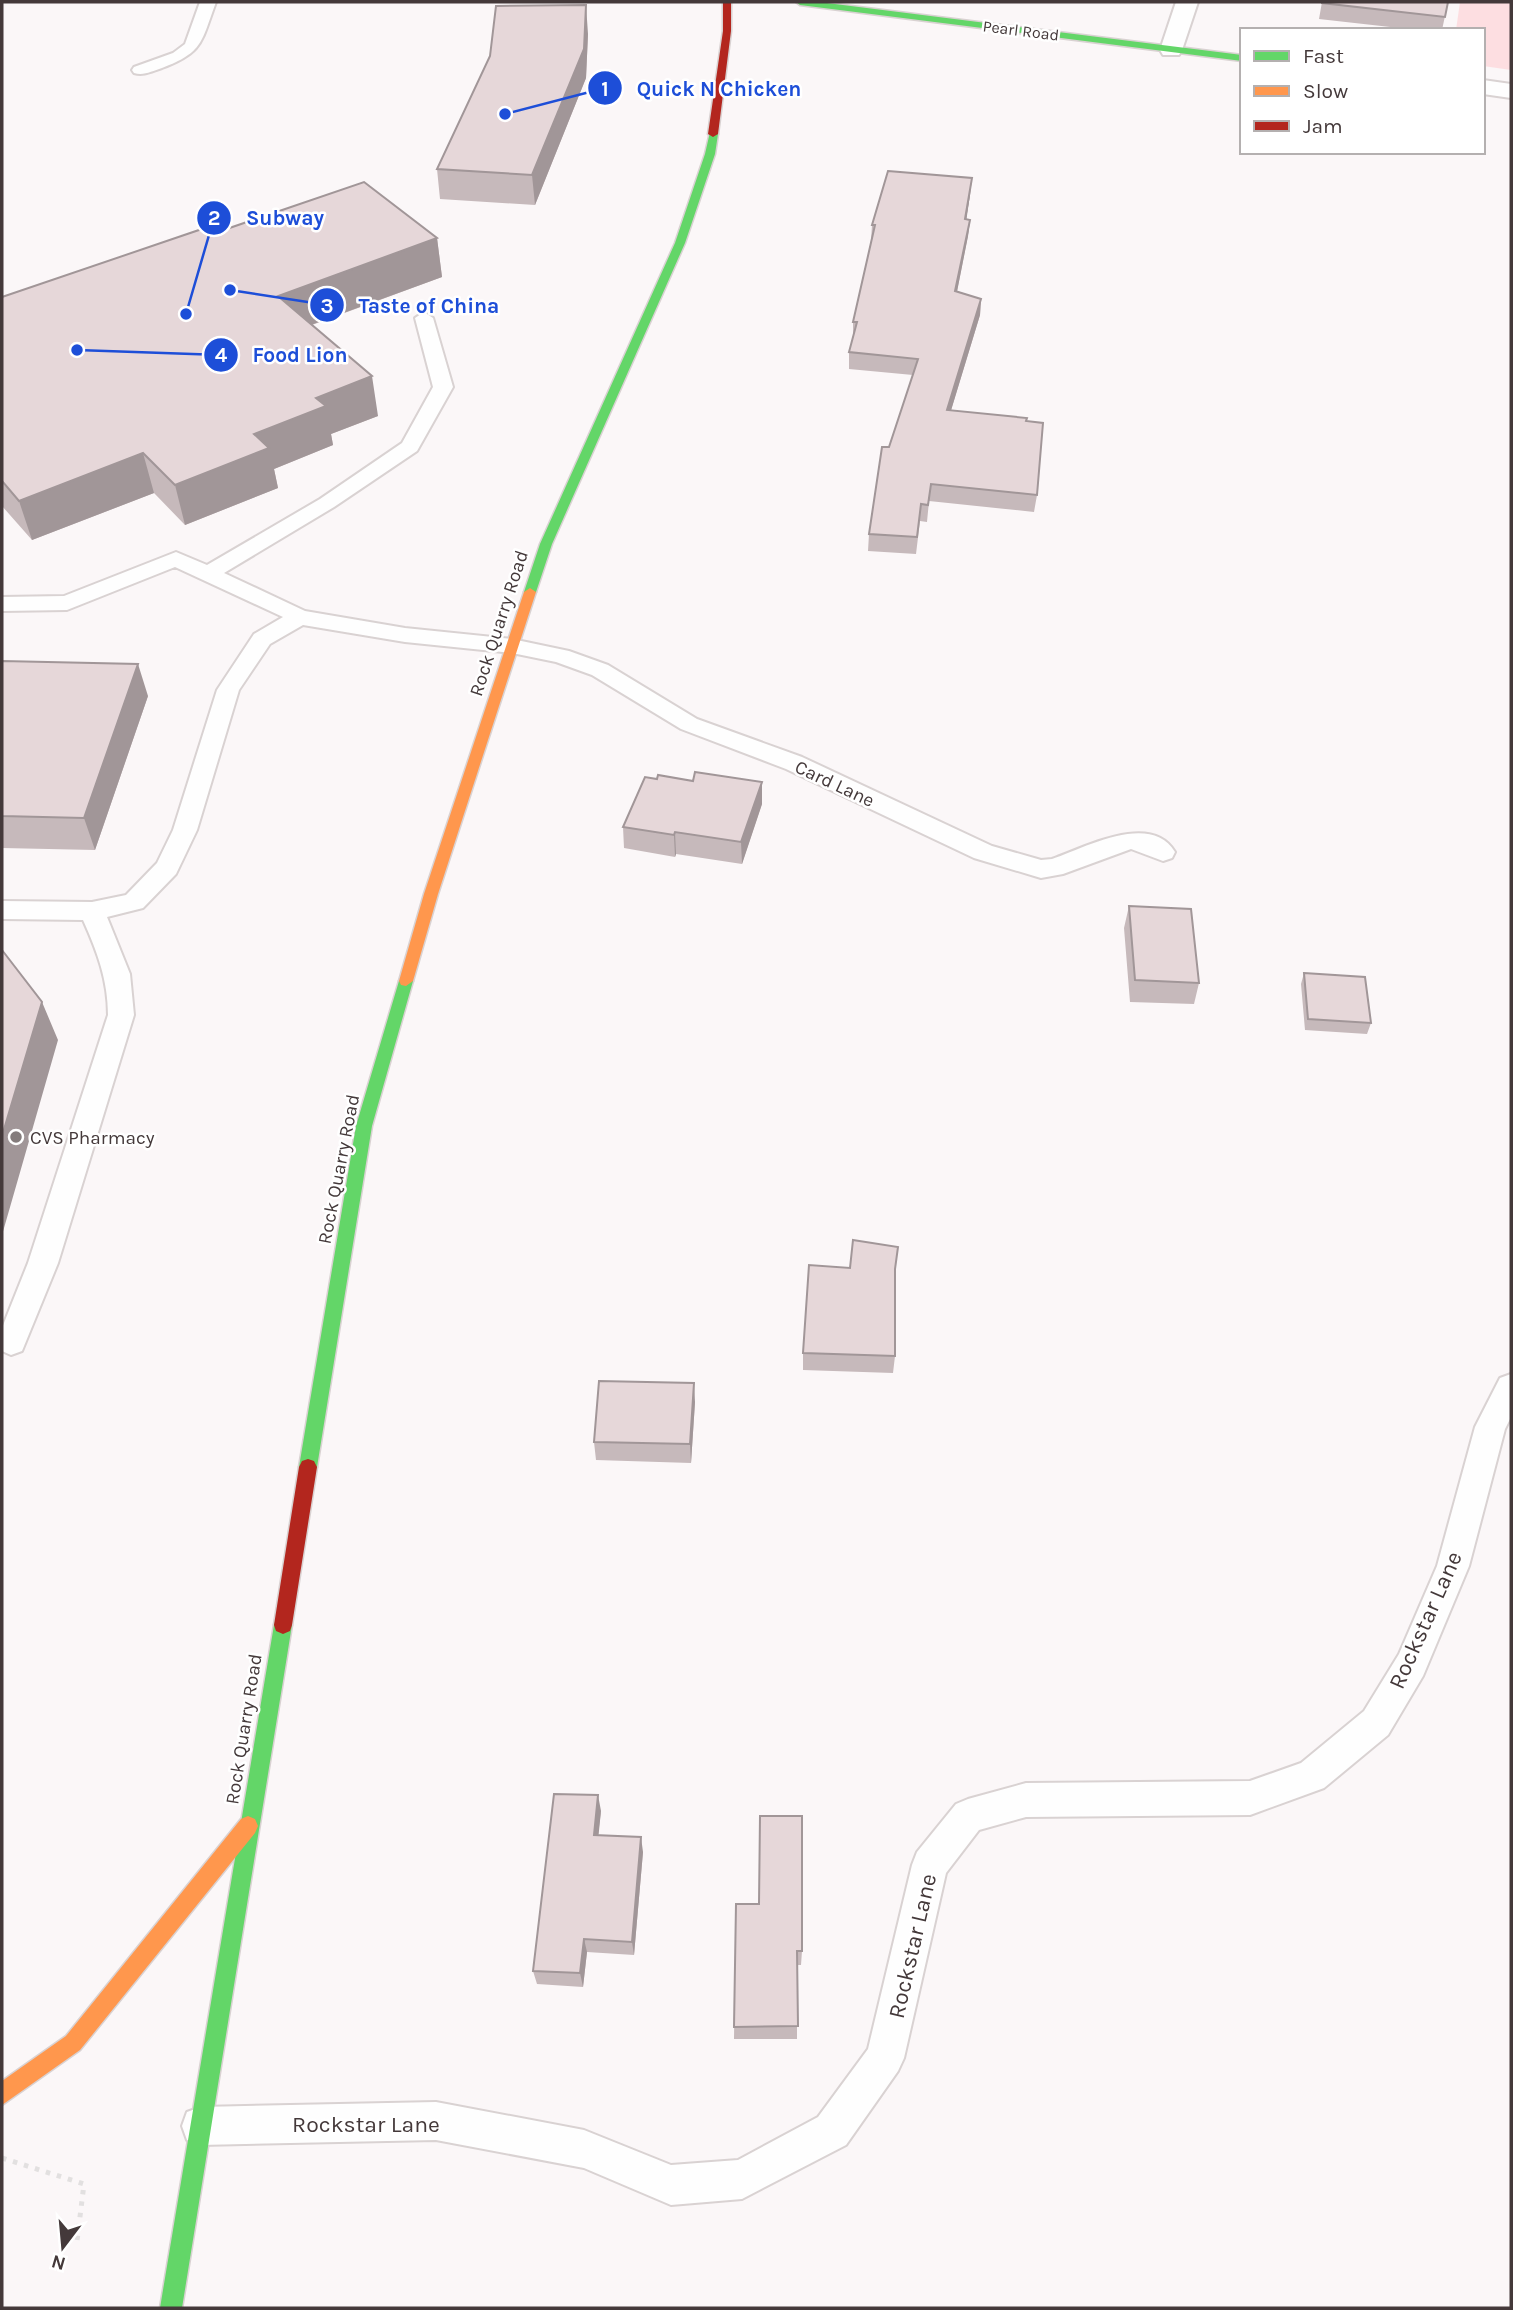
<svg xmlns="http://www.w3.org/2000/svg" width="1513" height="2310" font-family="Karla,sans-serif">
<rect width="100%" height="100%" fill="#fbf7f8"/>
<path fill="#fddee1" d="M1460,2h51v68l-28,-4v-36h-27z"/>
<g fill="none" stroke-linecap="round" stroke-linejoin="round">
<defs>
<path id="lane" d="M200,2h16c-15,40 -12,50 -54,66 -10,3 -18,8 -28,5l-2,-3 2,-3 39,-14 12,-9z
M424,312l9,6 20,69 -36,64 -83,56 -110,66 81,38 100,17 107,11 57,12 39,14 89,54 105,38 190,89 49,14 11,-1c32,-11 99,-48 123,-7l-3,6 -9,3 -32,-12 -68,25 -22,4 -67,-20 -188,-89 -105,-40 -89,-54 -36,-13 -44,-9 -107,-11 -102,-17 -33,19 -31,46 -42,140 -21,44 -33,34 -36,9 23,57 4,41 -76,248 -36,88 -11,4 -9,-4v-23l26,-65 80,-248c0,-35 -11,-64 -25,-95l-81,-1v-18l90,1 34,-7 31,-32 16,-33 44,-140 37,-56 29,-17 -108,-50 -108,43 -65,1v-14l62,-1 112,-44 31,13 113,-66 82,-56 31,-56 -18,-69z
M1511,1374v43l-6,12 -36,137 -46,110 -35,59 -64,53 -74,27 -224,2 -47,13 -33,43 -42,185 -6,13 -52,74 -104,54 -71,6 -87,-37 -148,-28 -235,5 -14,-5 -5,-14 5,-14 14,-5 235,-5 148,28 87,35 67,-5 80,-43 50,-68 44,-184 5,-13 39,-48 12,-5 58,-16 224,-2 51,-18 63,-52 35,-57 38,-88 38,-139 25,-49z"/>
<path id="street" d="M1176,2h22l-16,48 -3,5h-16l-3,-5z
M1483,80l28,4v14l-28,-4z"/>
<path id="fast" d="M796,2h23l423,53v6l-442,-56z
M710,132l8,2 -3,20 -30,89 -133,301 -16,48 -6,4 -4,-1 -2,-3 16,-48 135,-301 30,-89z
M406,976l7,5 -41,145 -55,341 -3,6 -6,2 -6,-2 -3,-6 57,-341 43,-145z
M283,1616l7,3 2,6 -110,683h-22l114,-683 2,-6z"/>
<path id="slow" d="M530,588l6,4 -98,302 -25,87 -7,5 -5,-1 -2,-4 25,-87 100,-302z
M248,1816l7,3 3,7 -3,7 -175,217 -78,55v-24l64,-45 175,-217z"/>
<path id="jam" d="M723,2h8v29l-13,103 -5,3 -5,-3 15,-103z
M308,1459l6,2 3,6 -25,158 -2,6 -7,3 -7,-3 -2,-6 25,-158 3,-6z"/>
</defs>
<use href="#lane" stroke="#d9d2d2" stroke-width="4"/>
<use href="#street" stroke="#d9d2d2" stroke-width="4"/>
<use href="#fast" stroke="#d9d2d2" stroke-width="3"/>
<use href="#slow" stroke="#d9d2d2" stroke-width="3"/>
<use href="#jam" stroke="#d9d2d2" stroke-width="3"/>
<path stroke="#e2e0e0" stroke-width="5" stroke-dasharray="4.5 7" stroke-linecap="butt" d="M2,2158l82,26 -7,57"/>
<use href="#lane" fill="#fefefe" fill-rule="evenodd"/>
<use href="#street" fill="#fefefe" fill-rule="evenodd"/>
<use href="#fast" fill="#63d668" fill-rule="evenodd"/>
<use href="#slow" fill="#ff974d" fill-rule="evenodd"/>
<use href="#jam" fill="#b3261e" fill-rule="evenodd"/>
</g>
<path fill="#c6b9bb" d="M1322,2h126l-6,28h-25l-98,-11z
M588,34l-2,44 -51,127 -95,-6 -3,-30z
M970,195l-4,24 4,1 -2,16 -11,55 24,8 -1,16 -29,95 76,11 10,74 -3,17 -105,-11 -2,21 -7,-1 -4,33 -48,-3 1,-17 20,-87 24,-72 -64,-6v-17l4,-14v-16l18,-81 1,-16z
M209,235l228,3 5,39 -130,48 66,91 -47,18 2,11 -59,24 4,19 -93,37 -31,-32 -122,47 -30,-34v-209z
M2,661l146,35 -53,154 -93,-2z
M657,779l105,3v22l-20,60 -66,-10 -1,3 -51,-9 -1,-21z
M1129,906l70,77 -5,21 -64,-2 -6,-74z
M1304,973l67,50 -4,11 -62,-4 -4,-46z
M895,1275v81l-2,17 -90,-3v-17z
M695,1402l-4,61 -95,-3 -2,-18z
M601,1811l-3,24 45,17 -9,103 -47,-3 -4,35 -46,-3 -4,-13z
M736,1904l66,47 -1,14h-4v74h-63z"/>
<path fill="#a19698" d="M586,5l2,29 -2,44 -51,127 -3,-30z
M972,178l-2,17 -6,41 1,-17z
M970,220l-2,16 -14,71 1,-16z
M437,238l5,39 -156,57 -8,-38z
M981,299l-1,16 -34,112 1,-17z
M372,376l6,40 -47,18 2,11 -59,24 4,19 -93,37 -10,-40 79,-51 62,-36z
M143,453l11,40 -122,47 -13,-39z
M138,664l10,32 -53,154 -11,-32z
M762,782v22l-20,60 -1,-22z
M675,832l1,22 -1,3 -1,-22z
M42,1002l16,38 -56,195v-99z
M694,1383l1,19 -4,61 -1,-19z
M598,1795l3,16 -4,39 -3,-15z
M641,1837l2,15 -9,103 -2,-13z
M584,1939l3,13 -4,35 -3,-14z"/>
<path fill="#e6d7d9" stroke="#a19698" stroke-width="2" d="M1322,2h126l-3,15 -123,-14z
M586,5l-2,44 -52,126 -95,-6 53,-113 6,-50z
M888,171l84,7 -7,41 5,1 -15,71 26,8 -34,111 80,8 -1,3 17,2 -6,72 -106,-11 -3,21 -7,-1 -4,33 -48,-3 13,-87h7l29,-88 -69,-7 8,-30h-4l22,-97h-3z
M364,182l73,56 -159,58 94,80 -56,22 10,8 -72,28 15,14 -94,37 -32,-32 -124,48 -17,-20v-184l200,-68 7,6z
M2,661l136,3 -54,154 -82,-2z
M695,772l67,10 -21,60 -66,-10 -1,3 -51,-8 22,-50 12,2 1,-4 35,6z
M1129,906l62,3 8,74 -64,-3z
M2,950l40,52 -40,134z
M1304,973l61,4 6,46 -63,-4z
M853,1240l45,7 -3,22v87l-92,-3 6,-88 41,3z
M599,1381l95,2 -4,61 -96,-2z
M554,1794l44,1 -4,40 47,2 -9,105 -48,-3 -4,34 -47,-2z
M760,1816h42v135h-5l1,75 -64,1 2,-123h23z"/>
<circle fill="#847c7c" stroke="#fff" stroke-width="2.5" cx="16" cy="1137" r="7"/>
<g text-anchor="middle" stroke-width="5" stroke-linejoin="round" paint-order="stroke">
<g font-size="16" fill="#44393a" stroke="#fff">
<text transform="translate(1021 30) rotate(7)" y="6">Pearl Road</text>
</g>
<g font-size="19" fill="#44393a" stroke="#fff">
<text transform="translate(498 623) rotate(-72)" y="7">Rock Quarry Road</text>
<text transform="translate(835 783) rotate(25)" y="7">Card Lane</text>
<text transform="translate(338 1169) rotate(-79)" y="7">Rock Quarry Road</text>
<text transform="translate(243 1729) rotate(-81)" y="7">Rock Quarry Road</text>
</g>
<g font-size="19" fill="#44393a" stroke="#fff" text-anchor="start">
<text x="30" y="1144">CVS Pharmacy</text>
</g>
<g font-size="23" fill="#44393a" stroke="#fff">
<text transform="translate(1425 1620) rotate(-66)" y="8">Rockstar Lane</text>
<text transform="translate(912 1946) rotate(-77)" y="8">Rockstar Lane</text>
<text x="366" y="2132">Rockstar Lane</text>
</g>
</g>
<path fill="none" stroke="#1d4ed8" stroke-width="2.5" d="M505 114L605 88M186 314L214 218M230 290L327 305M77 350L221 355"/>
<g fill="#1d4ed8" stroke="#fff" stroke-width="2.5">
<circle cx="505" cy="114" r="7"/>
<circle cx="186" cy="314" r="7"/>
<circle cx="230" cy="290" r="7"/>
<circle cx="77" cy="350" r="7"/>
<circle cx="605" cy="88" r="18"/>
<circle cx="214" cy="218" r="18"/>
<circle cx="327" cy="305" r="18"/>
<circle cx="221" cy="355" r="18"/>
</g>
<g font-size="21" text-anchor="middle" font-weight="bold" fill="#fff">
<text x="605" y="96">1</text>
<text x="214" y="225">2</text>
<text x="327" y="313">3</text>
<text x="221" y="362">4</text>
</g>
<g font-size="21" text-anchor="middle" font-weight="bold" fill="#1d4ed8" stroke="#fff" stroke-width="5" stroke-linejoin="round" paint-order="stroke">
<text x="719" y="96">Quick N Chicken</text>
<text x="285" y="225">Subway</text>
<text x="429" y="313">Taste of China</text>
<text x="300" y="362">Food Lion</text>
</g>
<rect width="1513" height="2310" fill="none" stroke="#44393a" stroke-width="7"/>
<rect x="1240" y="28" width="245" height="126" fill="#ffffff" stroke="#b4b0b0" stroke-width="2"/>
<rect x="1254" y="51" width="35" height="10" fill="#63d668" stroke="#b4b0b0" stroke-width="2"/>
<text x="1303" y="63" font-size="21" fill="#44393a">Fast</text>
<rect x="1254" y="86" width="35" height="10" fill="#ff974d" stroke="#b4b0b0" stroke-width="2"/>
<text x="1303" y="98" font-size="21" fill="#44393a">Slow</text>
<rect x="1254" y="121" width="35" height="10" fill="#b3261e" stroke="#b4b0b0" stroke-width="2"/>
<text x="1303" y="133" font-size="21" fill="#44393a">Jam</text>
<g transform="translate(63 2247) rotate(196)" stroke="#ffffff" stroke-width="5" paint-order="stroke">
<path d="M0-5L12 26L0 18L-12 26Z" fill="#44393a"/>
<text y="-10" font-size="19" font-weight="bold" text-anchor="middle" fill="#44393a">N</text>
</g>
</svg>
